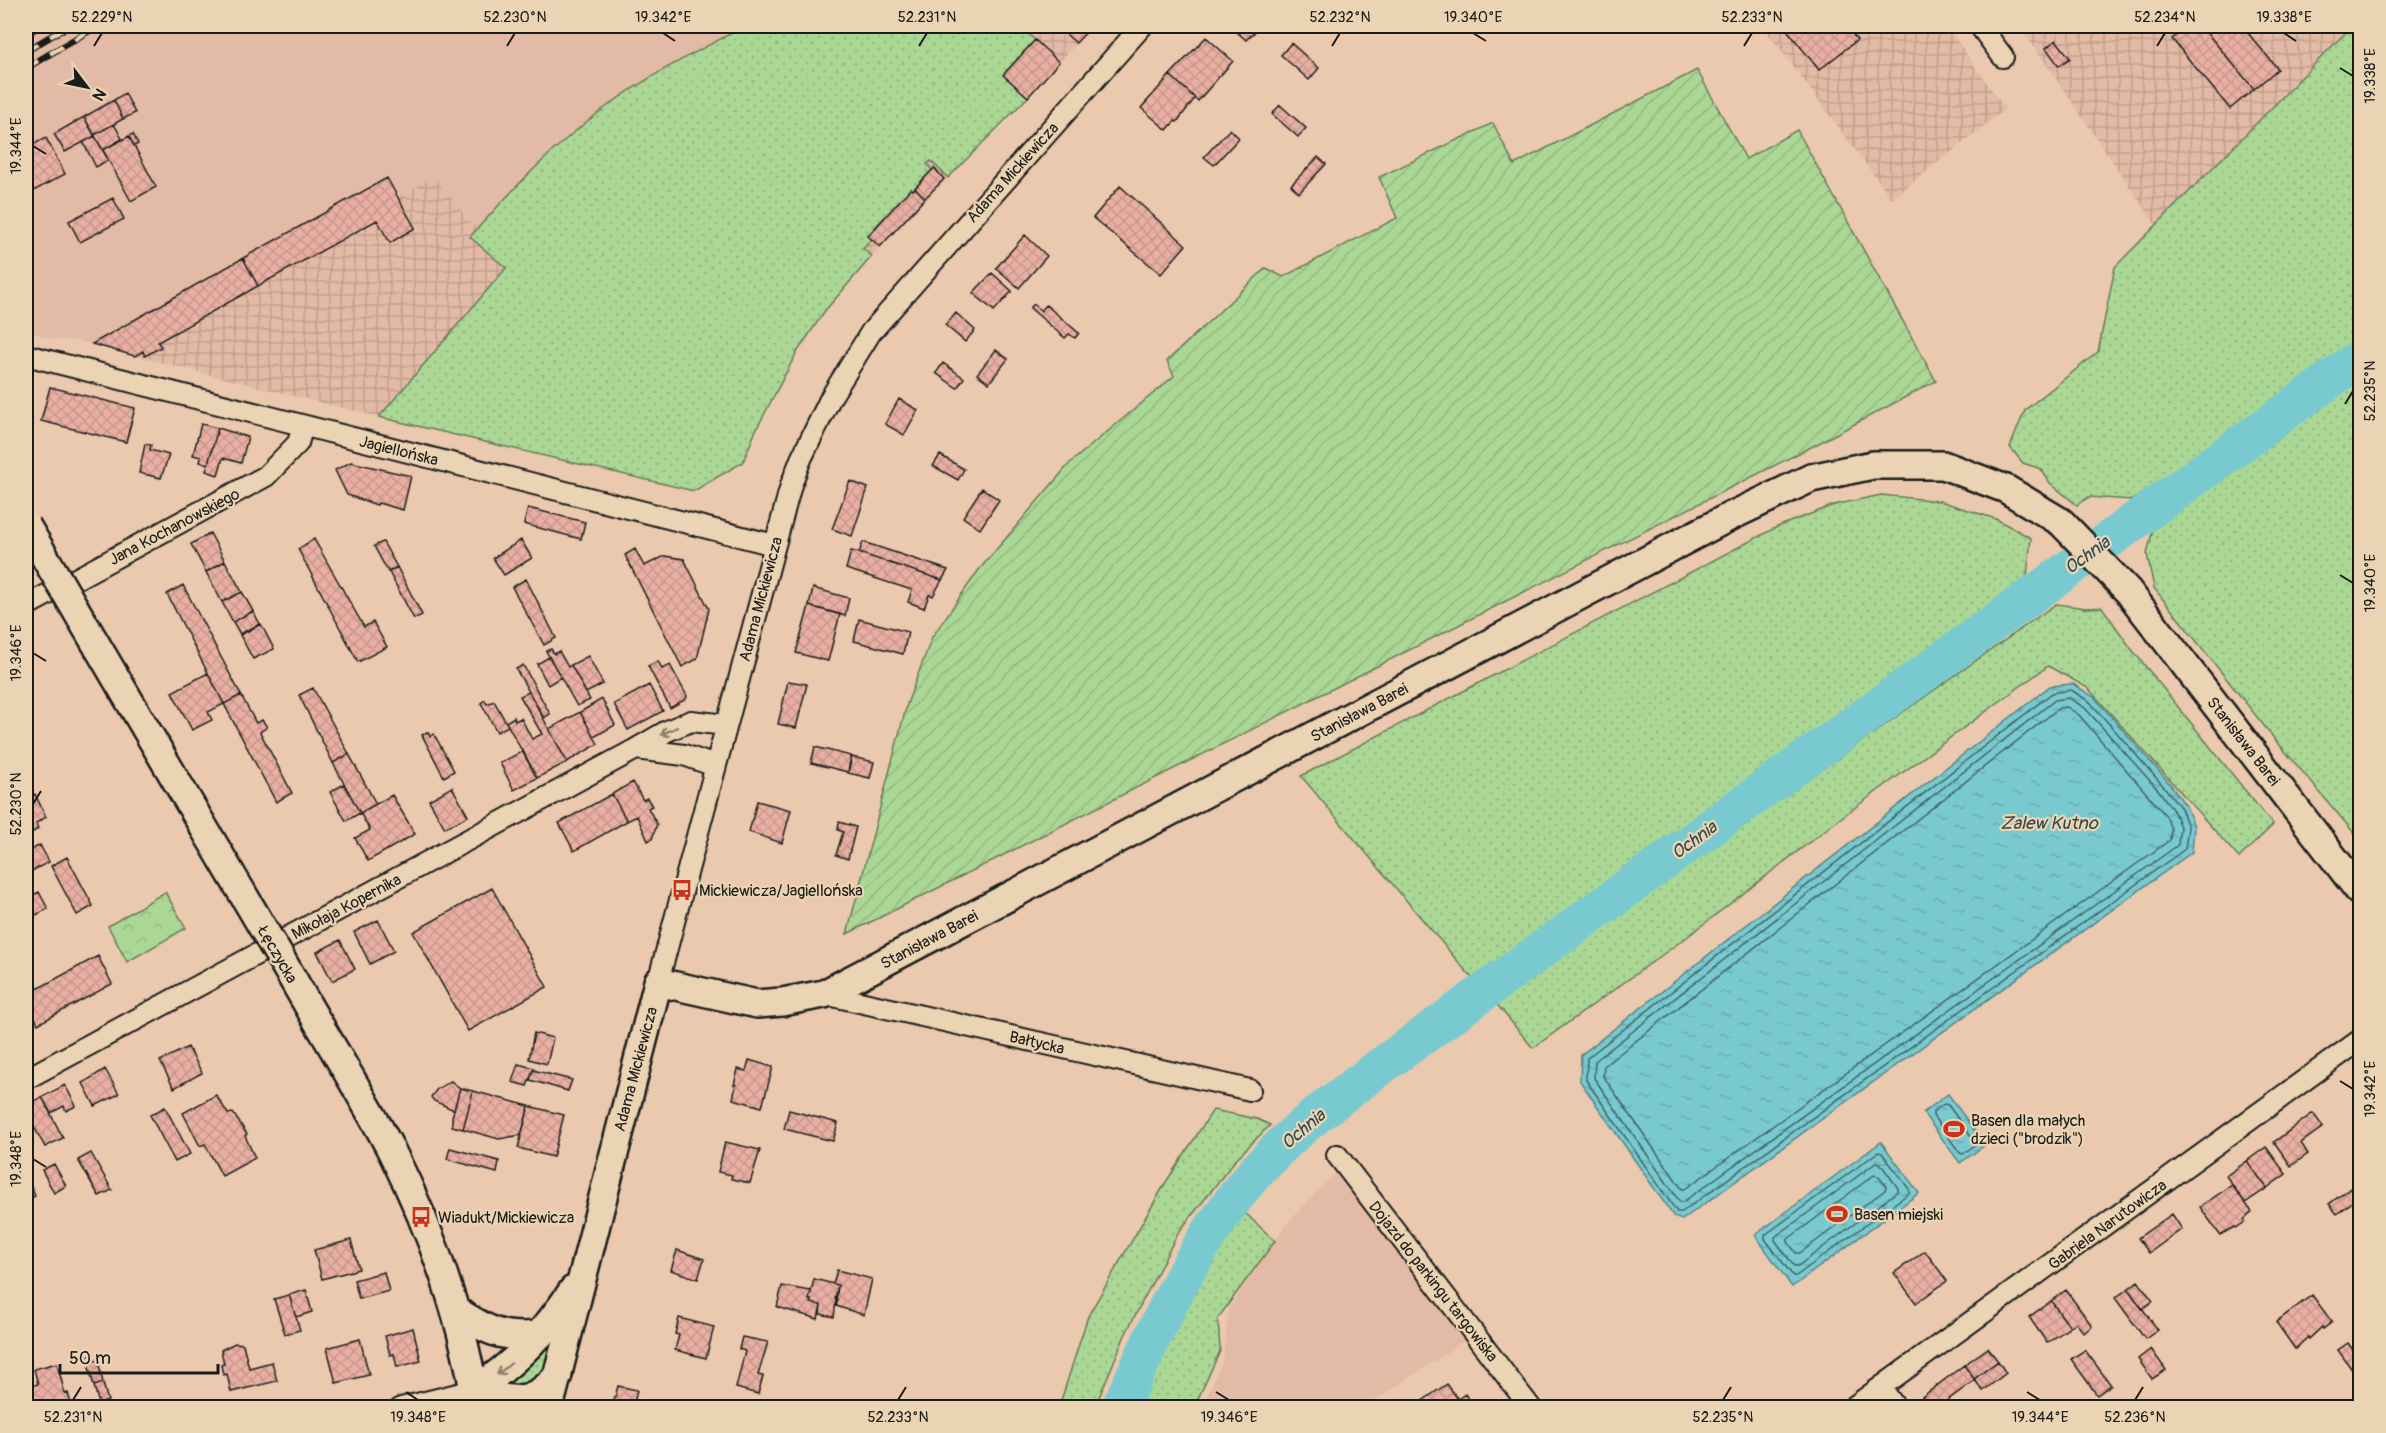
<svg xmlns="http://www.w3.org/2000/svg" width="2386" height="1433" font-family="Pangolin,sans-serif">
<defs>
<pattern id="industrial-grid" width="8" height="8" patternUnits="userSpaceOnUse" patternTransform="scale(1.5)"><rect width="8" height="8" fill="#e2baa5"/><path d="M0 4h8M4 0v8" fill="none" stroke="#c19f8d"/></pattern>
<pattern id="grass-dots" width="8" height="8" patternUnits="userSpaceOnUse" patternTransform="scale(1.5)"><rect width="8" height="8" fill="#abd795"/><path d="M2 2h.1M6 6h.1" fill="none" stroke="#93b880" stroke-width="1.8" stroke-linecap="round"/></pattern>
<pattern id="park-crowns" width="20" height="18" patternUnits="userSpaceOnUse" patternTransform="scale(1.5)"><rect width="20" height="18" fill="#abd795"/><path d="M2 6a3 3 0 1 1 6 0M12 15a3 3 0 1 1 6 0" fill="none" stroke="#93b880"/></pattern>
<pattern id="garden-furrows" width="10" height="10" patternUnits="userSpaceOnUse" patternTransform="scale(1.5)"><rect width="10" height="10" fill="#abd795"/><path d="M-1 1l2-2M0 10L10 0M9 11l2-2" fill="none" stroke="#93b880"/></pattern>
<pattern id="water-ripples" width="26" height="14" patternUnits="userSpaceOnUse" patternTransform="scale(1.5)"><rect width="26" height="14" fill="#79cad0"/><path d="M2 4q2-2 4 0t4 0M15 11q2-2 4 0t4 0" fill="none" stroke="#68adb2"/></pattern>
<pattern id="building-cross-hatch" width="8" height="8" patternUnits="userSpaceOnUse" patternTransform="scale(1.5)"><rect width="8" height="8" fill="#e9afa3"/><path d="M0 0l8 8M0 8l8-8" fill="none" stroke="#c7968c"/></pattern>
</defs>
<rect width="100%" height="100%" fill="#eac9ae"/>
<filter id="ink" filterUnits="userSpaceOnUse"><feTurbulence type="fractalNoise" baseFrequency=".0167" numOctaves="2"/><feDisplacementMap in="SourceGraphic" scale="12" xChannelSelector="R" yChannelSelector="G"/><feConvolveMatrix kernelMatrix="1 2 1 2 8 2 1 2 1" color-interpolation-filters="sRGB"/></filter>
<g filter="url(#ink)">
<path fill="#e2baa5" d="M26,26h719l-82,45 -164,134 -22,24 -43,-51 -36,19 -11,-19 -295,166 -20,-4 -20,-1 -26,-9z
M1342,1166l128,171 -105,70 -163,1 21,-48 6,-52 56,-82z"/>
<path fill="url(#industrial-grid)" d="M745,26h347l-64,71 -148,150 -56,65 -28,42 -40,76 -13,32 -49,29 -315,-74 -287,-72 295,-167 11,19 36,-20 43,52 79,-82 51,-41 56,-35z
M1763,26h184l58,83 -113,90z
M2020,26h332l-196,199z"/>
<path fill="url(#grass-dots)" stroke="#647a58" stroke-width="1.5" d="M745,26h274l16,14 -31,34 24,23 -80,81 -17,-17 -4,3 5,6 -19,20 -2,-1 -43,46 4,4 -9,10 9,7 -48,56 -28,42 -40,76 -13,32 -49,29 -315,-74 127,-149 -36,-31c42,-47 85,-93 136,-130 43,-32 92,-56 139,-81z
M2352,26h8v315l-166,122 -62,37 -43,-3 -12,8 -27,-22 -9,-14 -18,-6 -13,-16 15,-37 73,-58 17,-85z
M2360,373v467l-87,-103 -119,-149 -7,-34 6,-25z
M1881,495l59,6 56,18 35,19 -4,38 -22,23 -63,47 -465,338 -176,-208 476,-249 57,-22z
M2056,604l30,4 16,-1 28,40 143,178 -34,33 -151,-170 -40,-22 -206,151 -155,120 -154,111 -39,-47z
M1213,1110l44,9 13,6 -33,33 -59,75 -53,102 -30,72h-36l29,-91 78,-134z
M1242,1210l33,31 -57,77 2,33 -26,56h-62c8,-16 12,-35 19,-52 23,-52 55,-100 91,-145z
M563,1320l-13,47 -17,17 -32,4z"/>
<path fill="url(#park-crowns)" stroke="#647a58" stroke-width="1.5" d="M165,892l21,36 -59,34 -19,-36z"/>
<path fill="url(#garden-furrows)" stroke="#647a58" stroke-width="1.5" d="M1697,70l49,89 51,-29 139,251 -123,65 -966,488 60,-230 25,-67 46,-66 92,-108 104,-87 -7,-15 99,-93 17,9 114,-59 -18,-41 114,-54 21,42z"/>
<path fill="url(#water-ripples)" stroke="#548488" stroke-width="1.5" d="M2073,684l21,13 76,87 16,22 8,20 -2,26 -510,368 -8,-3 -94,-136 1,-26 469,-369z
M1948,1094l37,51 -25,18 -37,-50z
M1881,1142l38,51 -127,94 -37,-52z"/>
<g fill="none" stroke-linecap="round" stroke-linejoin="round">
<path stroke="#416264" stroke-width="1.5" d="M2071,690l19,12 75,86 16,20 7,19 -3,22 -503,363h-5l-91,-132 1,-22 465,-365z
M2069,698l16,10 75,84 14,20 6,15 -2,18 -495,357h-3l-86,-124 1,-17 460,-361z
M2067,707l12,8 87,101 5,13 -1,11 -485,349h-3l-79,-113 1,-10 455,-358z
M1944,1104l4,1 27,37v3l-12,9 -3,-1 -27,-37v-4z
M1878,1152l4,1 27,36v4l-113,83h-3l-28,-37v-4z
M1877,1162l3,1 18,25v3l-100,75h-4l-19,-26v-3z
M1874,1175l4,1 8,10 -1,4 -85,63h-4l-8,-11v-3z"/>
<path stroke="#79cad0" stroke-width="38" d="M1120,1408c42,-93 85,-190 160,-261 28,-28 62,-51 93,-75l987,-714"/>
</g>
<path fill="url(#building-cross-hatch)" stroke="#1c1c1c" stroke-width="1.5" d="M1060,26h32l-16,17 -18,-16z
M1230,26h31l-15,14z
M1784,26h62l11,14 -38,30z
M2188,26h13l53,63 -24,20 -58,-70z
M2201,26h41l36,43 -24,20z
M1206,37l27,24 -35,40 -28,-26z
M1035,40l24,22 -31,35 -25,-22z
M2056,40l14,18 -11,8 -13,-18z
M1291,43l28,25 -10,12 -28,-25z
M1170,75l25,23 -18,24 -2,-1 -8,9 -26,-22z
M125,93l10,20 -12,6 -9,-19z
M114,100l9,19 -29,16 -10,-18z
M1280,105l26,23 -8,9 -26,-23z
M84,117l11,19 -30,16 -11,-18z
M114,124l8,15 -19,11 -9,-15z
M1230,129l9,9 -25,27 -10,-8z
M133,134l5,10 -4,2 -5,-10z
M30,136l4,8 12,-6 19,36 -37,20 -2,-4v-51z
M95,136l13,24 -12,7 -13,-25z
M129,136l27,51 -25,14 -28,-51z
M1318,157l8,7 -27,29 -8,-8z
M934,168l10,11 -19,19 -10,-10z
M387,178l28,50 -25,15 -13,-23 -119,66 -15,-28z
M1120,186l66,59 -25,29 -68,-56z
M911,188l2,2 2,-2 10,10 -45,49 -12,-11z
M113,198l11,21 -44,23 -11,-21z
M1025,235l22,21 -28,32 -23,-20z
M243,258l15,28 -100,56 3,5 -16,9 -2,-5 -8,5 -43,-12z
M992,273l20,18 -18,20 -21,-18z
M1034,304l7,7 5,-6 33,28 -4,5 -6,-4 -4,4 -35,-30z
M956,313l19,17 -10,12 -20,-17z
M996,350l12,9 -19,24 -12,-9z
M943,363l21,15 -7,10 -21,-15z
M50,387l85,21 -9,34 -85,-21z
M899,399l19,11 -14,25 -19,-11z
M201,424l17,4 -10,36 -8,-2 1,-5 -8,-2z
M218,428l30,9 -7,26 -18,-5 -5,17 -12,-4z
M145,444l6,1 -1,5 19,5 -8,23 -22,-5z
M940,455l24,14 -6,11 -25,-14z
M351,462l60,14 -8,34 -25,-7 -1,2 -30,-10 -12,-25z
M850,481l18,7 -16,48 -20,-7z
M982,488l17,12 -19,29 -17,-12z
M528,508l57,14 -4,17 -57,-15z
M210,533l15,28 -19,11 -15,-28z
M314,539l50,88 9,-5 14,25 -29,15 -60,-113z
M521,540l11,18 -28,17 -11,-17z
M383,542l14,25 -9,5 -14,-26z
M863,542l85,28 -6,10 -83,-27z
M635,549l9,17 21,-10 19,3 25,50 -12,50 -15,8 -57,-112z
M851,551l8,2 83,27 -9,16 -4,-1 -5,13 -16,-6 4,-12 -66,-21z
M225,561l17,31 -20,10 -16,-30z
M397,567l25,48 -8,4 -25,-47z
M526,579l30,59 -12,7 -32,-58z
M183,585l58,110 -17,9 -57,-110z
M813,588l36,10 -4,18 -36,-10z
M242,592l11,19 -20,11 -11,-20z
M809,606l31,8 -12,47 -32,-8z
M253,611l7,13 -20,10 -7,-12z
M859,619l49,13 -5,22 -49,-13z
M261,624l13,25 -21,10 -13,-24z
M551,649l3,5 5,-3 9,16 3,-2 19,35 -13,6 -31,-55z
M588,656l15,28 -17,9 -15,-28z
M549,657l12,20 -13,8 -11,-21z
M658,661l4,8 8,-4 17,31 -1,3 -16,9 -22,-42z
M523,665l27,49 -6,4 -28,-49z
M208,673l16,31 -16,8 4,8 -20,10 -20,-38z
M788,681l19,3 -11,44 -18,-4z
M649,685l14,26 -35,19 -14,-26z
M313,688l36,66 -16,9 -34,-68z
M529,692l38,70 -30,16 -31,-56 8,-5 1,4 6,-3 11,21 10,-5 -22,-38z
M241,695l15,28 6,-3 5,7 -7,5 32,61 -16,9 -52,-98z
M602,699l13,26 -21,12 -14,-25z
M485,700l2,4 7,-3 14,25 -11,6 -16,-29z
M580,712l18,32 -31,18 -18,-33z
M428,732l2,5 4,-3 20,37 -10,6 -22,-42z
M815,747l36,9 -3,16 -37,-9z
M523,751l14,27 -23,12 -14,-27z
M349,754l27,50 -16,9 -27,-50z
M852,757l22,5 -4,16 -22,-5z
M633,782l10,18 4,-2 5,8 -4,2 9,16 -5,15 -4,2 -11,-25 -10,5 -15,-27z
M344,784l16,29 -14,8 -16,-29z
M452,787l16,29 -23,12 -16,-28z
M35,794l11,23 -10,6 2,6 -10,6 -2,-6v-30z
M612,794l15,27 -53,30 -15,-28z
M392,795l23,39 -47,27 -13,-23 15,-8 -10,-17z
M757,801l34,9 -9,33 -33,-11z
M839,822l17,5 -8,32 -12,-4 7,-23 -5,-2z
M40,845l9,17 -23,12v-21z
M67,857l26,49 -16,9 -26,-49z
M492,888l55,99 -79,44 -55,-99z
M39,892l9,17 -22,11v-21z
M378,920l16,31 -24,13 -16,-32z
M340,940l15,29 -23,12 -15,-29z
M98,956l14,28 -74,40 -12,-24v-5z
M534,1033l19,5 -6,26 -18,-5z
M188,1047l14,26 -28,15 -14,-27z
M749,1060l24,7 -11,40 -29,-8 3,-14h-2l4,-16 8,2z
M518,1064l16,4 -7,18 -15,-4z
M105,1069l14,25 -24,12 -12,-23z
M533,1070l39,10 -4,11 -38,-11z
M451,1081l9,7 -6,22 -20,-9 -3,-4 6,-8z
M65,1085l11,21 -10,5 -2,-5 -13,7 -9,-16z
M460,1088l13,3 -10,38 -11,-3v-9z
M473,1091l56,15 -8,29 -22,4 -36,-10z
M216,1095l12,19 5,-1 14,21 -2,2 10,22 -33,18 -17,-32 -5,2 -17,-33z
M42,1097l21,41 -18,9 -11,-20 -3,1 -5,-9v-14z
M529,1106l35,9 -11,42 -35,-9z
M165,1107l25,47 -15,8 -25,-47z
M789,1110l49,13 -5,18 -49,-12z
M2313,1113l10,14 -22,16 7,11 -17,12 -17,-24z
M725,1142l35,8 -10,33 -19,-4 1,-4 -14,-3z
M2266,1147l20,27 -19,14 -20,-27z
M450,1148l49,13 -2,12 -50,-14z
M91,1153l21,37 -13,6 -21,-36z
M2247,1161l20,27 -22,15 -19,-27z
M54,1164l12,22 -12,7 -12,-23z
M26,1176l9,20 -9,5z
M2360,1181v15l-23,18 -8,-10z
M2232,1185l20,27 -8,8 1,2 -9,6 -1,-1 -15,8 -20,-28z
M2172,1214l10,15 -33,24 -11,-15z
M351,1240l8,29 -37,10 -8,-29z
M677,1250l27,9 -6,20 -27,-9z
M1925,1251l22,30 -31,22 -22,-30z
M837,1270l35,9 -8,36 -28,-9 2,-6 -3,-1 3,-14 -5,-1z
M384,1272l5,19 -30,8 -5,-19z
M814,1279l24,6 -4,32 -14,-3 1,-9 -10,-2v-3h-2z
M2138,1281l15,20 -11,8 -14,-20z
M782,1286l29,5 -2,9h2v3l10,2 -3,14 -41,-12z
M2128,1289l30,41 -13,9 -30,-41z
M306,1290l6,22 -16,5 -7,-22z
M2066,1290l26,36 -8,7 -8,-10 -6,4 -19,-26z
M289,1295l11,35 -15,4 -11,-35z
M2312,1295l20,27 -9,7 -1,-2 -13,12 -1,-2 -13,12 -19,-27z
M2051,1301l19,26 -23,16 -18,-26z
M679,1318l35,9 -8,31 -31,-8 4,-15 -4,-1z
M413,1328l8,33 -24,6 -3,-13 -4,1 -5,-19z
M742,1337l26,5 -10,33 5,1 -5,18 -22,-6 9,-37 -6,-2z
M360,1339l9,36 -33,8 -9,-35z
M235,1343l8,1 6,24 23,-6 5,19 -46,11 -4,-18 -4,1 -2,-10 3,-1 -3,-14z
M2348,1343l12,17v21l-22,-31z
M1988,1348l10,13 -24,18 -10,-14z
M2151,1349l15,21 -14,9 -14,-20z
M2085,1350l26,35 -14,10 -26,-36z
M92,1355l1,6 5,-1 5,23 -9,3 -8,-30z
M1998,1361l8,12 -23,18 -9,-12z
M57,1363l8,31 3,-1 4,15h-38l-6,-21 10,-3 -4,-15z
M1964,1365l11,15 -38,28h-7l-8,-11z
M103,1383l5,18 -9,3 -5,-18z
M1447,1384l11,15 7,-5 9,14h-62z
M618,1386l19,4 -4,18h-21z"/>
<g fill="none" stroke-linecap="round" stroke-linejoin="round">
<defs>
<path id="street" d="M1980,26l23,31
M26,355l748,190
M26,606l240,-130 32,-33 5,-17
M715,766l-31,-11 -48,-6 31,-18 24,-10 35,4
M658,982l133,-497 10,-26 30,-62 40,-65 271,-306
M824,994l426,96
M26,1079l610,-330
M1337,1155l194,253
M1881,1388l15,20
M401,1408l73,-18
M1852,1408l508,-368"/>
<path id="secondary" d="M294,981c32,57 68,113 98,171 40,80 71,167 85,256
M455,1310c33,21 45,29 85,25
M474,1390c42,-26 72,-60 99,-100
M474,1390c35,12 58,17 84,-15
M549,1408l109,-426 99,22 25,-2 42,-8 905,-477 82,-39 62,-13h70l63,24 55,33 67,69 232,301"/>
</defs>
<use href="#street" stroke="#1c1c1c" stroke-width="24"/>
<use href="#secondary" stroke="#1c1c1c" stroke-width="32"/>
<use href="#street" stroke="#ead4b3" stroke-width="20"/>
<use href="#secondary" stroke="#ead4b3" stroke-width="27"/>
<defs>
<path id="rail" d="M26,34l14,-8
M26,51l42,-25
M26,68l71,-42"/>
</defs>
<use href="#rail" stroke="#1c1c1c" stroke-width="7"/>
<use href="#rail" stroke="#ead4b3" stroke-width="4.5" stroke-dasharray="14" stroke-linecap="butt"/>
<defs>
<path id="secondary-bridge" d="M26,525l268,456"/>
</defs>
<use href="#secondary-bridge" stroke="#1c1c1c" stroke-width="32" stroke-linecap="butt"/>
<use href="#secondary-bridge" stroke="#ead4b3" stroke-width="27"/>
</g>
<defs><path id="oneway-shaft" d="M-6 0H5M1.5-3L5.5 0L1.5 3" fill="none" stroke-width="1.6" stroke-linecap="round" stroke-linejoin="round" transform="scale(1.5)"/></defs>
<g stroke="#8d816f">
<use href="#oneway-shaft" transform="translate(669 731) rotate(155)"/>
<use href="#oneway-shaft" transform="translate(504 1369) rotate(141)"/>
</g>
</g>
<path fill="none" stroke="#1c1c1c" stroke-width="2" d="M663,33l12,8M1473,33l13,8M2284,33l12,8M94,46l8,-13M507,46l8,-13M919,46l8,-13M1332,46l8,-13M1744,46l8,-13M2157,46l8,-13M2340,68l13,8M33,146l13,8M2345,404l8,-13M2340,575l13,8M33,653l13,8M33,804l8,-13M2340,1081l13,8M33,1159l13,8M406,1392l12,8M1216,1392l13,8M2027,1392l13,8M73,1400l8,-13M898,1400l8,-13M1723,1400l8,-13M2135,1400l8,-13"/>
<defs>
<symbol id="bus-bare" viewBox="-9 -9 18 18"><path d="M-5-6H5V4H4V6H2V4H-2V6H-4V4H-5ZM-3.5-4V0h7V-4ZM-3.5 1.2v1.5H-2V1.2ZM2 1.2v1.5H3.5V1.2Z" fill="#c8321e" stroke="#ead4b3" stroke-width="2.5" paint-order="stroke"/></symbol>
<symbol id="stadium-bare" viewBox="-9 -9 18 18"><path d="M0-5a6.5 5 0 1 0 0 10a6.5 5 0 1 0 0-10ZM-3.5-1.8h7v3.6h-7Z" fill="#c8321e" stroke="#ead4b3" stroke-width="2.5" paint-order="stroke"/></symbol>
</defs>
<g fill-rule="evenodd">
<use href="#bus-bare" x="667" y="875" width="30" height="30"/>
<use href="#stadium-bare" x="1939" y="1114" width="30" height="30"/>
<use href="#stadium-bare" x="1822" y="1199" width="30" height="30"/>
<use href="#bus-bare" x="406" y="1202" width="30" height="30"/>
</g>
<g text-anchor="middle" stroke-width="4.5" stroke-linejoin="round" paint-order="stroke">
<g font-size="16" fill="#1c1c1c" stroke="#ead4b3">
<text transform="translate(1012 172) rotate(-48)" y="6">Adama Mickiewicza</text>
<text transform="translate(399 450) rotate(14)" y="6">Jagiellońska</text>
<text transform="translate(174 526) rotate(-28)" y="6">Jana Kochanowskiego</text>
<text transform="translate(760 599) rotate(-75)" y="6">Adama Mickiewicza</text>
<text transform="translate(1359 712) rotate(-28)" y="6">Stanisława Barei</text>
<text transform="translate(2244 741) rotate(52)" y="6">Stanisława Barei</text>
<text transform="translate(346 906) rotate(-28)" y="6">Mikołaja Kopernika</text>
<text transform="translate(929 939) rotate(-28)" y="6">Stanisława Barei</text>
<text transform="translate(278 954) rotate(60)" y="6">Łęczycka</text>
<text transform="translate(1037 1042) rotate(13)" y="6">Bałtycka</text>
<text transform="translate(635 1069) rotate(-75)" y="6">Adama Mickiewicza</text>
<text transform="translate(2107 1224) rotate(-36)" y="6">Gabriela Narutowicza</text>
<text transform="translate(1434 1281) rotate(52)" y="6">Dojazd do parkingu targowiska</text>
</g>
<g font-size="16" fill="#1c1c1c" stroke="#ead4b3" text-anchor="start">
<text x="699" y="896">Mickiewicza/Jagiellońska</text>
<text x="1971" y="1126">Basen dla małych<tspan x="1971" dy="18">dzieci ("brodzik")</tspan></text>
<text x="1854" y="1220">Basen miejski</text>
<text x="438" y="1223">Wiadukt/Mickiewicza</text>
</g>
<g font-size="18" font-style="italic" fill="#334849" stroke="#ead4b3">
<text transform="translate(2087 555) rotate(-36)" y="6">Ochnia</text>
<text x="2049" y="829">Zalew Kutno</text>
<text transform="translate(1694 840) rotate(-36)" y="6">Ochnia</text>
<text transform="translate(1303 1129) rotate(-40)" y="6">Ochnia</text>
</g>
</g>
<rect width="2386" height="1433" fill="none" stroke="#ead4b3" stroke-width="66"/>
<g transform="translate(87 87) rotate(122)" stroke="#ead4b3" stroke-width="4.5" paint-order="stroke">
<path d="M0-4.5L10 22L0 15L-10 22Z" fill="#1c1c1c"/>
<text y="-9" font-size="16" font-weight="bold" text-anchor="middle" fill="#1c1c1c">N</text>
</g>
<path d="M60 1364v9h158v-9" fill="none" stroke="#1c1c1c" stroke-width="3"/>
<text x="69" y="1364" font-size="18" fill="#1c1c1c" stroke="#ead4b3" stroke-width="4.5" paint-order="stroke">50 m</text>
<rect x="33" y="33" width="2320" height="1367" fill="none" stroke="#1c1c1c" stroke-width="2"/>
<g font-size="15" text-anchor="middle" fill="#1c1c1c">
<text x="102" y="22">52.229°N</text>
<text x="515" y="22">52.230°N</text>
<text x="663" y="22">19.342°E</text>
<text x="927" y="22">52.231°N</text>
<text x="1340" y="22">52.232°N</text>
<text x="1473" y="22">19.340°E</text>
<text x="1752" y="22">52.233°N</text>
<text x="2165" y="22">52.234°N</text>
<text x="2284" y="22">19.338°E</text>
<text transform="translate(2370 76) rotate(-90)" y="5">19.338°E</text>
<text transform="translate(16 146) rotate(-90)" y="5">19.344°E</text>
<text transform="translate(2370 391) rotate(-90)" y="5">52.235°N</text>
<text transform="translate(2370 583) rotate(-90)" y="5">19.340°E</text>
<text transform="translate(16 653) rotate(-90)" y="5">19.346°E</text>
<text transform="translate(16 804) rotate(-90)" y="5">52.230°N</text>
<text transform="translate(2370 1089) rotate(-90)" y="5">19.342°E</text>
<text transform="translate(16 1159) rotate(-90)" y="5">19.348°E</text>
<text x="73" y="1422">52.231°N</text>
<text x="418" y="1422">19.348°E</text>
<text x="898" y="1422">52.233°N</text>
<text x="1229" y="1422">19.346°E</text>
<text x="1723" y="1422">52.235°N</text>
<text x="2040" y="1422">19.344°E</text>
<text x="2135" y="1422">52.236°N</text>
</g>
</svg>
